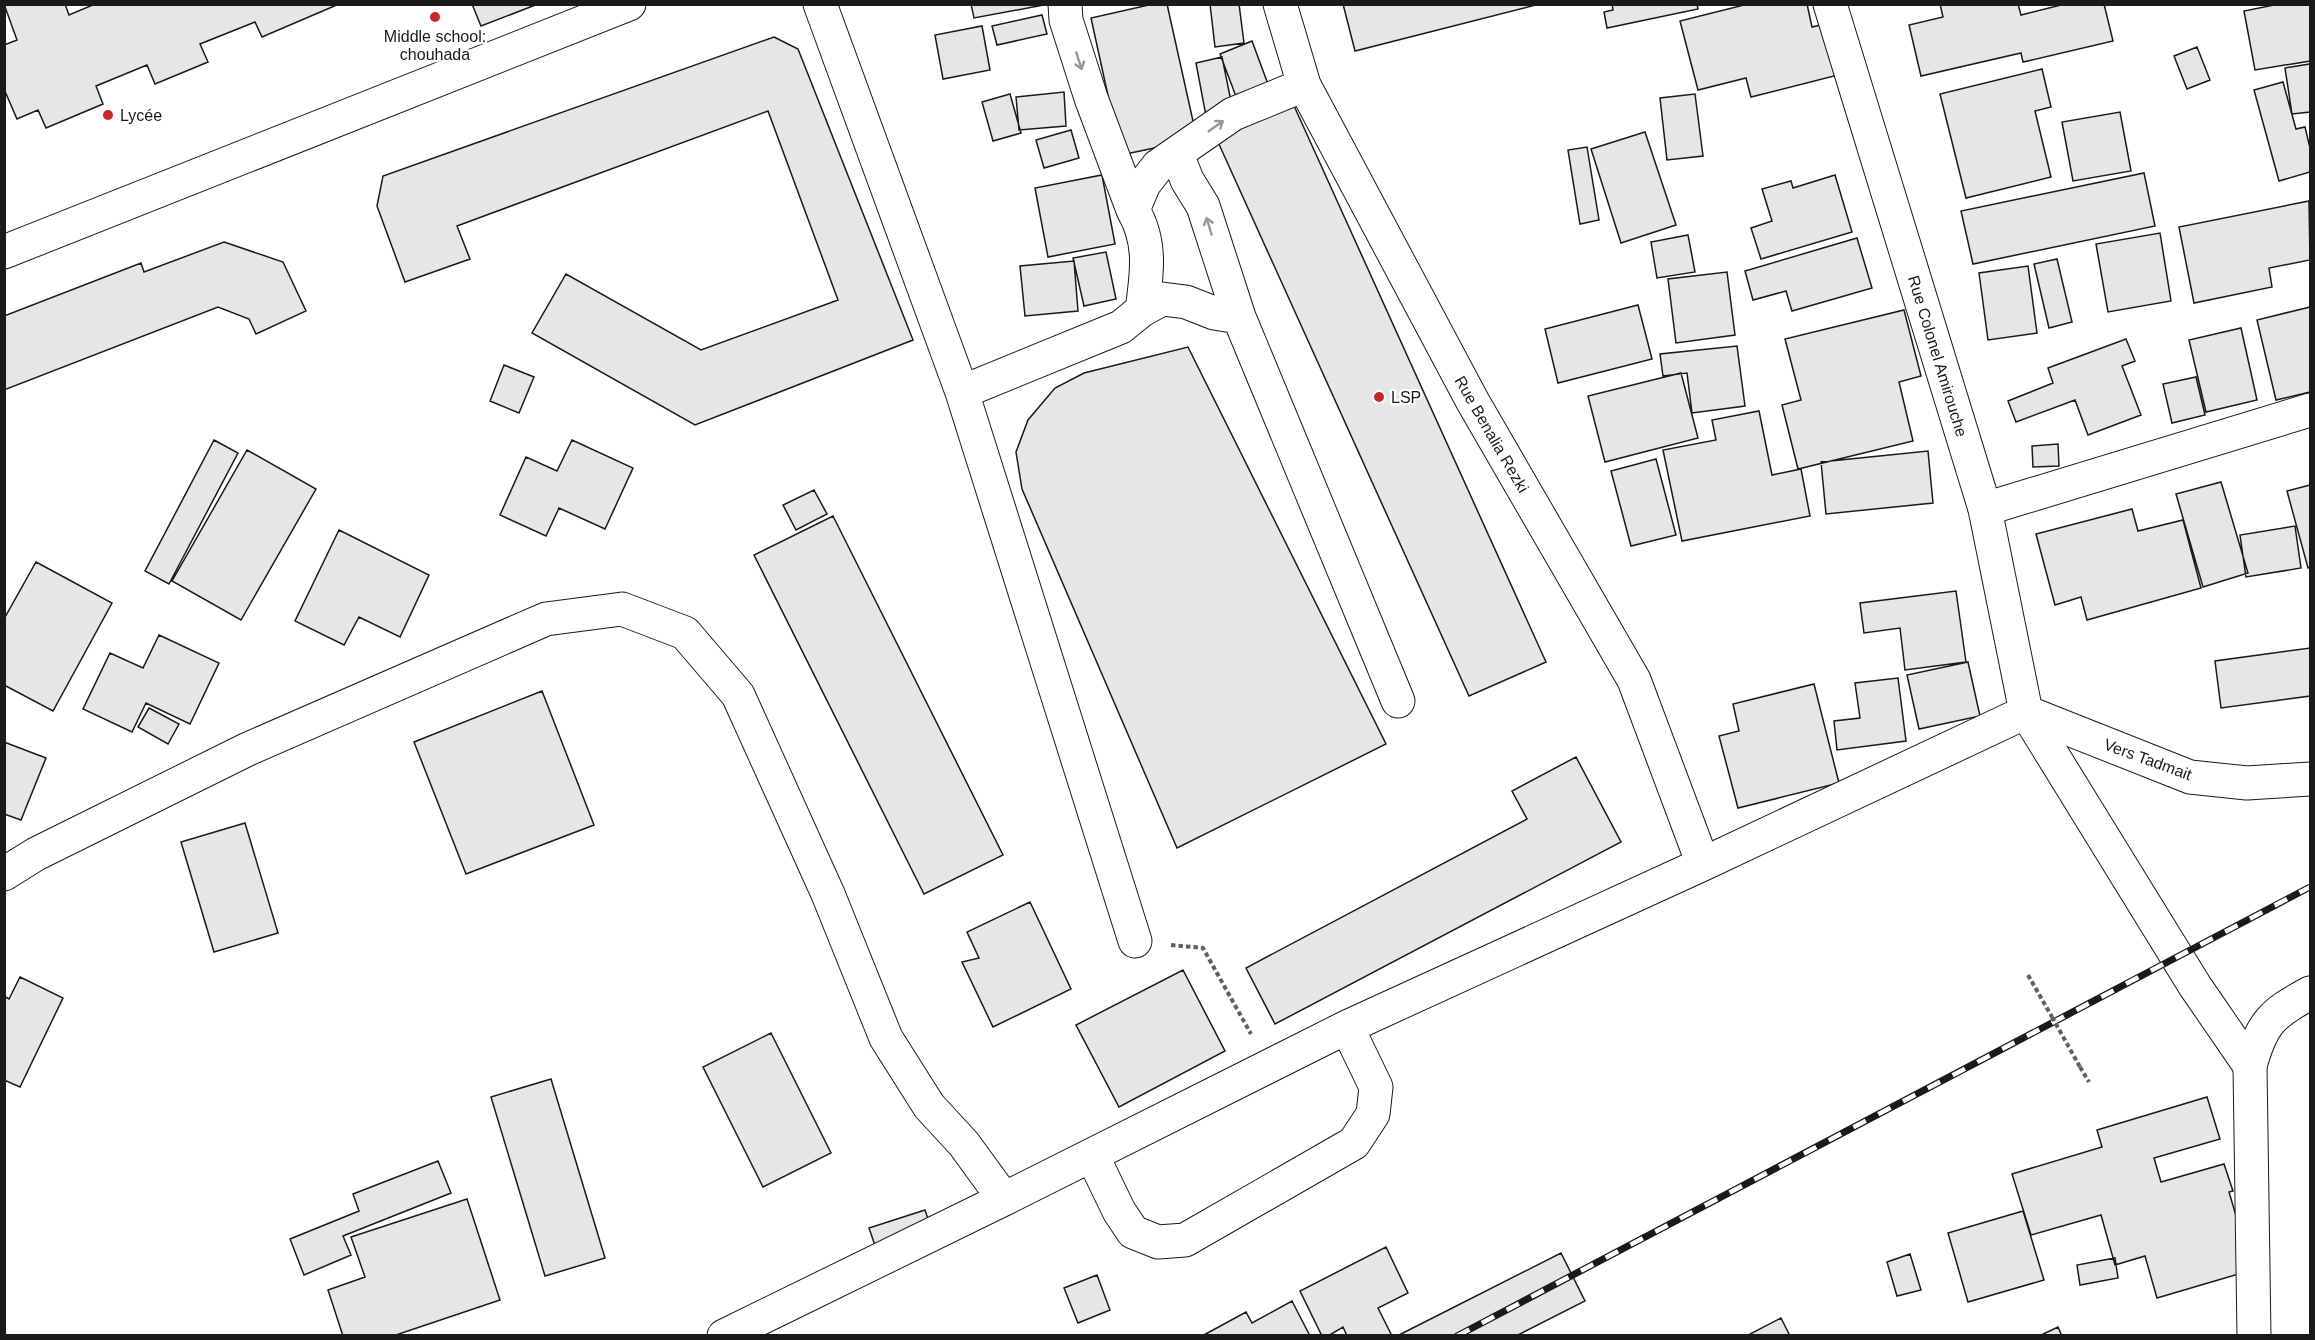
<svg xmlns="http://www.w3.org/2000/svg" width="2315" height="1340" font-family="Arial,sans-serif">
<rect width="100%" height="100%" fill="#fff"/>
<path fill="#e6e6e6" stroke="#1a1a1a" stroke-width="1.5" d="M4,4h61l4,11 26,-11h244l-77,33 -7,-15 -55,22 8,18 -53,22 -8,-19 -51,21 7,18 -57,24 -8,-18 -21,9 -13,-30v-44l13,-5z
M472,4h66l-57,22z
M971,4h78l-75,14z
M1153,4h14l30,135 -76,16 -30,-137z
M1210,4h29l5,39 -29,4z
M1343,4h193v1l-181,46z
M1612,4h85l1,5 -91,19 -3,-16 9,-2z
M1748,4h59l5,23 13,-3 13,51 -87,22 -5,-19 -48,12 -18,-69z
M1940,4h78l3,11 44,-11h39l9,37 -90,21 -2,-9 -100,23 -12,-51 34,-8z
M2279,4h31v57l-55,9 -11,-59z
M1042,15l5,19 -50,11 -5,-19z
M982,26l8,44 -47,9 -8,-44z
M774,37l24,12 115,291 -218,85 -163,-92 34,-59 135,76 137,-50 -70,-189 -311,115 13,33 -65,23 -28,-76 6,-30z
M1252,41l20,54 -32,12 -20,-53z
M2197,47l13,33 -23,9 -13,-33z
M1222,57l11,54 -27,5 -10,-53z
M2310,64v48l-18,2 -7,-46z
M2042,69l9,38 -16,4 16,66 -85,21 -26,-104z
M2283,82l13,47 9,-2 5,21v24l-31,9 -25,-91z
M1064,92l2,34 -47,4 -3,-33z
M1010,94l11,39 -28,8 -11,-39z
M1695,94l8,62 -36,4 -7,-62z
M1290,97l256,565 -77,34 -256,-565z
M2120,112l11,59 -58,10 -11,-59z
M1071,130l8,28 -35,10 -8,-28z
M1645,132l31,93 -55,18 -30,-94z
M1587,147l12,73 -19,4 -12,-74z
M2144,173l11,53 -182,38 -12,-53z
M1102,175l13,69 -67,13 -13,-69z
M1835,175l17,57 -91,27 -10,-31 21,-7 -10,-32 29,-8 2,7z
M2309,201l1,59 -41,8 3,19 -78,16 -15,-76z
M2160,233l11,68 -63,11 -12,-68z
M1688,235l7,37 -38,6 -6,-36z
M1857,238l15,50 -80,23 -6,-20 -33,9 -8,-29z
M224,242l59,20 23,49 -50,23 -7,-15 -31,-12 -214,83v-74l137,-53 3,9z
M1106,252l10,47 -32,7 -11,-48z
M2057,259l15,63 -23,6 -15,-64z
M1074,261l4,50 -53,5 -5,-50z
M2028,266l9,67 -49,7 -9,-67z
M1727,272l8,63 -59,8 -8,-64z
M1638,305l14,54 -94,24 -13,-54z
M2310,307v85l-34,8 -19,-80z
M1904,310l17,66 -22,6 14,59 -115,28 -16,-64 19,-5 -16,-61z
M2241,328l16,72 -51,12 -17,-72z
M2126,339l9,22 -13,5 19,49 -53,20 -13,-35 -59,22 -8,-21 45,-18 -5,-15z
M1737,346l8,60 -53,7 -5,-40 -24,3 -3,-22z
M1188,347l198,397 -209,104 -155,-359 -6,-37 12,-32 27,-32 29,-15z
M504,365l30,12 -15,36 -29,-12z
M1681,373l17,65 -93,24 -17,-66z
M2196,377l9,38 -33,8 -9,-39z
M1759,411l13,64 29,-6 9,47 -128,25 -19,-91 53,-10 -4,-20z
M214,440l24,13 -69,131 -24,-13z
M572,440l61,28 -28,61 -46,-21 -13,28 -46,-21 26,-58 31,14z
M2058,444l1,22 -26,1 -1,-21z
M247,450l69,39 -75,131 -69,-39z
M1928,451l5,52 -107,11 -5,-52z
M1656,459l20,76 -45,11 -20,-75z
M2221,482l27,91 -45,14 -27,-93z
M2310,485v82l-2,1 -21,-77z
M814,490l13,24 -31,16 -13,-25z
M2132,509l6,22 45,-11 18,68 -114,32 -6,-23 -26,8 -19,-71z
M833,516l170,339 -79,39 -170,-339z
M2295,526l6,42 -55,9 -6,-42z
M339,530l90,45 -29,62 -41,-20 -15,28 -49,-24z
M36,562l76,41 -59,108 -49,-26v-66z
M1956,591l10,71 -61,8 -5,-42 -36,5 -4,-30z
M159,635l60,28 -29,61 -44,-21 -14,29 -49,-23 27,-56 33,15z
M2310,648v48l-89,12 -6,-47z
M1968,662l12,54 -61,13 -12,-54z
M1898,678l8,63 -69,9 -3,-29 26,-3 -5,-35z
M1814,684l25,99 -101,25 -19,-72 20,-5 -6,-27z
M542,691l52,134 -128,49 -52,-132z
M149,708l30,16 -11,20 -30,-17z
M4,742l42,16 -25,62 -17,-6z
M1576,757l45,85 -346,182 -29,-56 281,-149 -15,-28z
M245,823l33,110 -64,19 -33,-110z
M1030,902l41,87 -78,38 -31,-65 17,-4 -12,-26z
M1183,970l42,81 -106,56 -43,-82z
M20,977l43,21 -43,89 -16,-7v-84l5,3z
M771,1033l60,120 -68,34 -60,-120z
M551,1079l54,179 -60,18 -54,-179z
M2207,1097l13,42 -66,19 7,24 63,-18 9,27 -4,1 23,78 -95,28 -12,-42 -30,9 -14,-50 -70,20 -19,-61 90,-27 -5,-17z
M438,1161l13,32 -108,43 8,19 -47,20 -14,-36 69,-28 -6,-17z
M467,1199l33,101 -107,36h-50l-15,-46 37,-13 -14,-40z
M925,1210l12,35 -56,18 -12,-35z
M2023,1211l21,69 -76,22 -20,-69z
M1386,1247l22,46 -30,15 14,28h-45l-4,-9 -15,9h-6l-22,-45z
M1561,1253l24,48 -69,35h-119z
M1910,1254l11,36 -24,6 -10,-34z
M2115,1258l3,20 -38,7 -3,-20z
M1097,1275l13,35 -32,13 -14,-35z
M1292,1301l18,35h-108l44,-24 6,11z
M1781,1318l9,18h-39l-1,-2z
M2058,1327l4,9h-23z"/>
<g fill="none" stroke-linecap="round" stroke-linejoin="round">
<defs>
<path id="minor" d="M820,4l142,388 173,549
M1280,4l24,81 169,317 161,278 69,184
M1177,154l10,26 16,26 36,111 159,384
M1133,210l11,-26 14,-18 75,-52 71,-29
M4,252l625,-248
M1142,310l20,-11 24,3 28,11 25,4
M962,392l159,-65 21,-17c5,-36 10,-68 -9,-100l-42,-112 -25,-78 -1,-16
M1985,509l325,-99
M4,874l32,-20 212,-105 298,-130 76,-10 63,24 53,62 90,199 58,144 43,68 35,38 40,55 343,-172 356,-163 323,-152 169,274 55,80
M1092,1155l27,56 14,21 25,10 27,-2 169,-97 19,-29 3,-27 -29,-60
M724,1336l280,-137"/>
<path id="major" d="M1830,4l155,505 41,203 164,65 57,6 63,-4
M2254,1336l-4,-270c12,-43 21,-52 60,-73"/>
</defs>
<use href="#minor" stroke="#1a1a1a" stroke-width="35"/>
<use href="#major" stroke="#1a1a1a" stroke-width="35"/>
<path stroke="#5f5f5f" stroke-width="4" stroke-dasharray="4.5 3" stroke-linecap="butt" d="M1171,945l32,3 48,86
M2028,975l24,42
M2080,1067l9,15"/>
<use href="#minor" stroke="#fff" stroke-width="33"/>
<use href="#major" stroke="#fff" stroke-width="33"/>
<defs>
<path id="rail" d="M1457,1336l853,-449"/>
</defs>
<use href="#rail" stroke="#1a1a1a" stroke-width="7"/>
<use href="#rail" stroke="#fff" stroke-width="4.5" stroke-dasharray="14" stroke-linecap="butt"/>
<path stroke="#5f5f5f" stroke-width="4" stroke-dasharray="4.5 3" stroke-linecap="butt" d="M2052,1017l28,50"/>
</g>
<defs><path id="oneway-shaft" d="M-6 0H5M1.5-3L5.5 0L1.5 3" fill="none" stroke-width="1.6" stroke-linecap="round" stroke-linejoin="round" transform="scale(1.5)"/></defs>
<g stroke="#989898">
<use href="#oneway-shaft" transform="translate(1079 61) rotate(72)"/>
<use href="#oneway-shaft" transform="translate(1216 126) rotate(-35)"/>
<use href="#oneway-shaft" transform="translate(1209 226) rotate(-107)"/>
</g>
<g fill="#c62828" stroke="#fff" stroke-width="2">
<circle cx="435" cy="17" r="6"/>
<circle cx="108" cy="115" r="6"/>
<circle cx="1379" cy="397" r="6"/>
</g>
<g text-anchor="middle" stroke-width="4.5" stroke-linejoin="round" paint-order="stroke">
<g font-size="16" fill="#1a1a1a" stroke="#fff" text-anchor="start">
<text x="435" y="42" text-anchor="middle">Middle school:<tspan x="435" dy="18">chouhada</tspan></text>
<text x="120" y="121">Lycée</text>
<text x="1391" y="403">LSP</text>
</g>
<g font-size="16" fill="#1a1a1a" stroke="#fff">
<text transform="translate(1938 356) rotate(73)" y="6">Rue Colonel Amirouche</text>
<text transform="translate(1492 434) rotate(60)" y="6">Rue Benalia Rezki</text>
<text transform="translate(2148 759) rotate(20)" y="6">Vers Tadmait</text>
</g>
</g>
<rect width="2315" height="1340" fill="none" stroke="#1a1a1a" stroke-width="12"/>
</svg>
